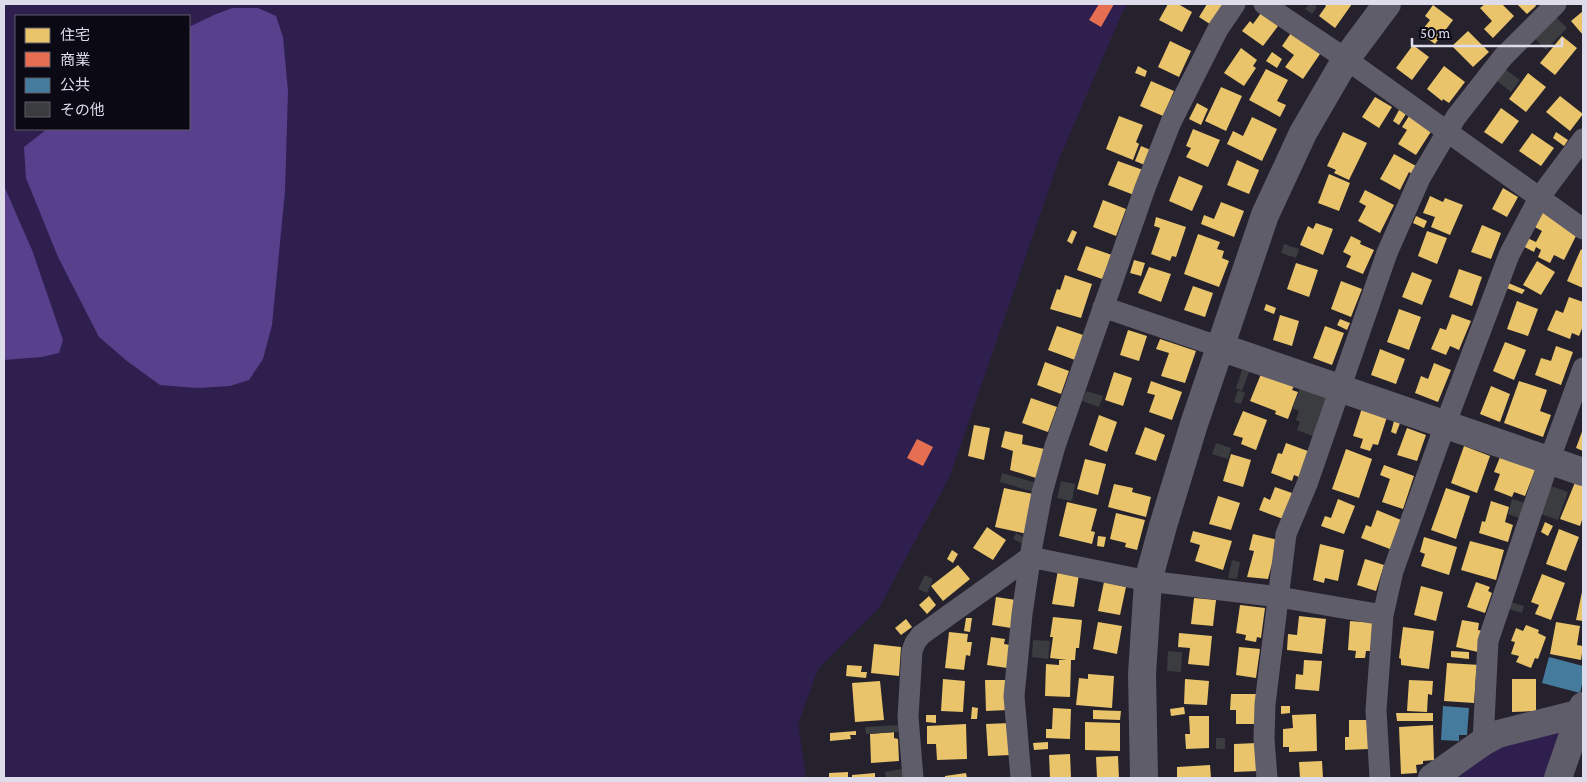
<svg xmlns="http://www.w3.org/2000/svg" width="1587" height="782" font-family="'Crimson Pro','Noto Sans JP',serif">
<rect width="100%" height="100%" fill="#25222e"/>
<path fill="#2f1f4e" fill-rule="evenodd" d="M4,4h1124l-6,9 -62,144 -110,319 -71,132 -61,61 -20,55 8,54h-802zM16,16h173v113h-173z
M1557,729l6,7 -15,42h-96l45,-31z"/>
<path fill="#58408c" d="M232,8h26l18,8 7,21 5,54 -3,100 -13,134 -9,34 -14,21 -19,6 -33,2 -37,-3 -33,-24 -28,-24 -41,-80 -32,-79 -2,-31 23,-18h142v-102l25,-12z
M4,186l28,64 31,90 -4,13 -17,4 -38,3z"/>
<path fill="#e9c46a" d="M1168,4h10l14,8 -10,20 -23,-12z
M1207,4h15l6,3 -12,21 -17,-11z
M1324,4h28l-17,24 -16,-12 7,-10z
M1485,4h17l12,12 -21,22 -9,-9 8,-8 -12,-13z
M1517,4h18l1,2 -9,8z
M1433,5l20,15 -18,24 -15,-11 10,-13 -5,-4z
M1583,11v24l-12,-14z
M1261,13l17,13 -15,20 -21,-15 8,-10 3,3z
M1293,30l27,24 -17,25 -18,-12 9,-12 -12,-9z
M1468,31l21,21 -16,15 -21,-21z
M1562,36l15,12 -22,27 -15,-12z
M1170,41l21,10 -12,26 -21,-10z
M1413,45l16,12 -17,23 -16,-12z
M1241,48l16,12 -4,6 3,2 -12,18 -20,-13z
M1272,52l10,7 -5,9 -11,-7z
M1138,66l9,5 -2,6 -10,-4z
M1444,66l21,16 -16,21 -6,-4 -1,2 -15,-12z
M1266,69l22,11 -11,21 9,4 -6,12 -31,-17z
M1528,73l18,14 -20,25 -17,-13z
M1151,81l23,10 -11,25 -23,-10z
M1221,87l21,9 -16,35 -21,-10z
M1560,96l23,18 -13,17 -24,-19z
M1375,97l17,10 -13,21 -17,-11z
M1197,103l11,6 -7,16 -12,-6z
M1501,108l18,13 -17,23 -18,-12z
M1399,110l7,4 -7,11 -6,-4z
M1119,116l24,9 -7,17 3,2 -6,16 -27,-11z
M1409,116l23,14 -16,25 -18,-11 9,-14 -5,-3z
M1252,117l25,12 -15,32 -35,-17 6,-13 10,5z
M1193,129l27,11 -12,27 -22,-10 5,-9 -5,-2z
M1343,132l24,11 -18,37 -15,-7 2,-3 -9,-4z
M1556,132l12,8 -4,6 -11,-8z
M1532,133l22,15 -13,18 -22,-15z
M1141,146l12,5 -6,15 -12,-5z
M1394,154l22,12 -4,8 -3,-2 -9,18 -20,-11z
M1237,160l22,10 -10,24 -22,-9z
M1118,161l25,9 -9,25 -26,-10z
M1329,174l21,9 -11,28 -21,-8z
M1179,176l24,10 -11,25 -23,-10z
M1503,188l15,9 -11,20 -15,-8z
M1365,190l29,15 -14,28 -22,-12 8,-15 -7,-4z
M1430,196l13,6 2,-4 18,7 -13,30 -19,-8 4,-10 -12,-4z
M1103,200l23,9 -10,27 -23,-9z
M1221,202l23,9 -10,26 -33,-13 3,-9 10,4z
M1544,206l35,24 -15,30 -10,-5 -4,8 -12,-6 3,-7 -5,-3 -2,5 -15,-8 4,-8 13,6 6,-11 -9,-5z
M1416,216l11,5 -3,7 -11,-5z
M1156,217l30,10 -10,30 -4,-1 -2,5 -19,-7 9,-26 -6,-2z
M1316,223l17,6 -10,26 -23,-10 8,-19 5,3z
M1482,225l19,8 -10,26 -20,-7z
M1072,230l5,2 -5,12 -5,-3z
M1427,231l20,7 -10,26 -19,-8z
M1198,234l22,8 -3,7 7,2 -2,7 7,3 -10,26 -35,-13z
M1351,236l10,5 -1,3 14,6 -11,24 -17,-7 5,-11 -8,-4z
M1086,246l26,9 -10,24 -25,-9z
M1581,249l2,2v37l-16,-7z
M1134,260l11,3 -4,13 -11,-3z
M1537,261l18,11 -14,23 -18,-10z
M1296,263l22,7 -9,27 -22,-8z
M1149,267l22,7 -10,28 -23,-9z
M1459,269l23,8 -10,29 -23,-9z
M1412,272l20,8 -10,25 -20,-8z
M1065,275l27,9 -11,34 -31,-9 7,-20 3,1z
M1341,281l21,8 -11,28 -20,-8z
M1506,282l19,8 -3,4 -18,-7z
M1193,286l20,7 -8,24 -21,-7z
M1569,297l14,5v24l-4,10 -7,-3 -2,6 -23,-9 9,-20 7,3z
M1517,301l21,8 -10,27 -21,-7z
M1266,304l10,4 -2,6 -10,-4z
M1399,309l22,8 -12,33 -22,-8z
M1452,314l19,7 -12,29 -9,-4 -4,9 -15,-6 9,-21 6,2z
M1280,315l19,6 -7,25 -19,-6z
M1340,319l10,4 -3,7 -10,-5z
M1057,326l26,9 -8,25 -27,-10z
M1325,326l19,7 -12,32 -19,-7z
M1128,330l19,6 -8,25 -19,-6z
M1160,339l36,12 -11,32 -24,-7 8,-23 -13,-4z
M1505,342l21,8 -12,30 -21,-9z
M1556,346l17,6 -12,33 -26,-10 6,-17 10,3z
M1380,349l25,10 -9,25 -25,-9z
M1045,362l24,9 -8,23 -24,-9z
M1434,363l17,7 -13,32 -23,-9 6,-17 7,3z
M1114,372l18,6 -9,28 -18,-6z
M1261,374l33,12 -2,4 6,2 -10,27 -13,-5 1,-3 -26,-10z
M1151,381l31,11 -10,28 -23,-8 6,-17 -8,-2z
M1519,381l28,9 -7,21 11,4 -8,22 -39,-14z
M1491,386l19,8 -10,28 -20,-8z
M1031,398l26,9 -9,25 -26,-9z
M1362,408l25,9 -9,28 -5,-1 -3,7 -10,-3 3,-9 -10,-3z
M1243,411l24,9 -11,30 -15,-6 2,-6 -10,-3z
M1099,415l18,7 -10,30 -18,-7z
M1394,421l6,2 -4,11 -5,-2z
M974,425l16,3 -6,32 -16,-4z
M1145,427l20,8 -9,26 -21,-7z
M1407,428l19,7 -9,26 -20,-6z
M1583,429v22l-7,-3z
M1005,431l18,4 -1,9 22,5 -8,29 -26,-8 3,-19 -12,-4z
M1286,443l30,11 -10,26 -12,-5 -2,6 -21,-8 7,-20 4,1z
M1464,446l26,10 -13,37 -26,-10z
M1346,449l26,10 -13,39 -27,-9z
M1231,454l20,6 -8,27 -20,-6z
M1500,457l35,13 -10,26 -11,-4 -2,5 -18,-7 6,-16 -6,-2z
M1085,459l21,5 -8,31 -21,-6z
M1384,465l30,11 -11,33 -21,-7 8,-23 -10,-4z
M1576,480l7,3v34l-3,9 -20,-7z
M1114,484l19,4 -1,4 19,5 -5,20 -38,-10z
M1275,487l17,6 -9,26 -24,-9 5,-13 6,3z
M1004,488l29,6 -6,40 -32,-7z
M1446,488l24,8 -14,43 -25,-9z
M1218,496l22,7 -9,27 -22,-6z
M1338,499l17,7 -11,28 -23,-8 4,-10 6,2z
M1491,501l18,6 -4,15 8,3 -5,17 -29,-9 3,-12 3,1z
M1067,502l30,7 -6,22 4,1 -3,12 -33,-8z
M1377,510l24,10 -11,29 -29,-11 5,-13 5,2z
M1116,513l29,7 -8,30 -12,-3 1,-4 -16,-4z
M1545,522l8,4 -5,10 -7,-4z
M987,527l19,13 -13,20 -20,-12z
M1559,529l20,8 -13,34 -20,-7z
M1193,531l39,10 -9,29 -28,-9 5,-16 -10,-3z
M1253,534l25,6 -10,39 -21,-2 7,-26 -5,-1z
M1098,536l8,1 -2,10 -7,-1z
M1424,537l33,10 -8,28 -28,-9 4,-12 -5,-2z
M1470,541l34,9 -8,30 -35,-10z
M1320,544l24,6 -6,31 -13,-3 -1,5 -11,-3z
M952,550l6,4 -5,9 -6,-4z
M1365,559l19,6 -8,26 -19,-6z
M958,565l12,14 -27,22 -12,-15z
M1058,570l21,4 -5,33 -22,-3z
M1542,574l23,9 -14,37 -16,-6 4,-9 -8,-3z
M1104,582l22,5 -6,28 -22,-4z
M1476,582l14,5 -2,4 4,2 -7,20 -18,-6z
M1421,586l22,6 -7,29 -22,-6z
M1582,592h1v29l-7,-1z
M929,596l7,9 -9,9 -8,-9z
M996,597l20,3 -5,28 -19,-3z
M1194,598l22,2 -3,26 -22,-2z
M1240,605l25,3 -4,30 -4,-1 -1,5 -11,-2 1,-5 -10,-2z
M1299,616l27,3 -4,35 -35,-4 1,-16 9,1z
M1053,617l29,3 -3,28h-3l-1,12h-4l-1,37 -25,-1 1,-32 13,1v-5h8l-17,-2 3,-21h-3z
M966,618h6l-2,14 -6,-1z
M906,619l6,8 -11,8 -6,-7z
M1462,620l17,3 -1,7 5,1 -5,21 -22,-5z
M1350,621l24,2 -2,28h-6l-1,7h-10l1,-7 -8,-1z
M1098,622l24,4 -5,28 -24,-5z
M1556,622l24,4 -3,19 6,1 -2,14 -31,-6z
M1526,625l13,5 -1,3 8,4 -8,22 -3,-1 -4,10 -15,-6 3,-6 -8,-2 4,-12 -4,-1 5,-13 7,3z
M1403,627l31,4 -5,38 -28,-4v-6l-2,-1z
M949,632l19,2 -1,8h5l-2,14 -4,-1 -2,15 -19,-2z
M1179,633l33,3 -3,30 -21,-2 2,-16 -12,-1z
M991,637l14,2 -1,5 6,1 -3,23 -20,-3z
M874,644l27,3 -2,29 -28,-3z
M1239,647l21,2 -4,29 -20,-3z
M1451,651l18,1v7l-18,-2z
M1304,660l18,1 -3,30 -24,-2 1,-15 7,1z
M1447,663l33,2 -4,10 -2,28 -30,-2z
M847,665l15,1 -1,6h6l-1,6 -20,-2z
M1088,674l26,2 -2,32 -36,-3 3,-27 9,1z
M943,679l22,2 -2,31 -22,-1z
M1185,679l24,2 -2,24 -23,-1z
M1512,679h24v32l-24,1z
M985,680h22l1,30 -22,1z
M1409,680l24,1 -1,14 -4,-1 -1,18 -20,-1z
M880,681l4,39 -29,2 -3,-39z
M1231,694h26v30h-21v-14h-6z
M1281,706h9v7l-9,1z
M972,707l6,1 -1,11h-6z
M1184,707l1,7 -14,2 -1,-7z
M1053,708l18,1 -1,30 -24,-1v-9h6z
M1093,710l28,1 -1,9 -27,-1z
M1396,713h37v8h-36z
M1316,714l1,37 -28,1v-5h-6v-18l10,-1 -1,-13z
M926,715h10v8l-10,-1z
M1189,716h20v32l-23,1 -1,-15h5z
M1349,720h19l1,29 -24,1v-13h4z
M1085,722l35,1v28l-35,-1z
M1010,723l1,32 -23,1 -2,-32z
M966,724l1,35 -30,1 -1,-16h-9v-18z
M1433,725l1,35 -11,1v3l-7,1 1,8 -16,1 -2,-47z
M856,731v4h-6l1,4 -21,2v-8z
M894,732v6l4,1 1,22 -28,2 -1,-29z
M1048,742v7l-14,1 -1,-7z
M1257,743l1,28 -24,1v-28z
M1070,754l1,23 -21,1 -1,-23z
M1118,756l1,22h-22l-1,-21z
M1322,761l1,17h-23l-1,-16z
M1210,765l1,13h-34v-11z
M848,772v6h-19v-5z
M875,773v5h-23v-3z
M966,773l1,5h-22v-2z"/>
<path fill="#e76f51" d="M1099,4h15l-13,23 -12,-7z
M917,439l16,8 -10,19 -16,-8z"/>
<path fill="#457b9d" d="M1549,657l34,9v14l-3,13 -38,-10z
M1443,706l26,2 -2,27h-8v6l-18,-1z"/>
<path fill="#3a3c3f" d="M1309,4h4l4,3 -5,7 -7,-5z
M1556,17l11,11 -21,22 -11,-11z
M1505,69l15,11 -9,12 -15,-12z
M1284,244l15,5 -3,9 -15,-5z
M1242,370l7,2 -7,19 -6,-3z
M1301,386l32,12 -15,40 -21,-8 3,-8 -4,-2 3,-9 -7,-3z
M1238,390l7,3 -4,11 -7,-2z
M1086,391l17,5 -4,11 -17,-6z
M1216,443l15,5 -3,11 -16,-5z
M1002,473l41,12 -2,9 -41,-12z
M1061,481l14,3 -3,17 -15,-3z
M1551,486l17,6 -10,28 -17,-6z
M1512,499l14,4 -4,16 -14,-5z
M1016,533l13,7 -3,6 -13,-7z
M1232,560l8,2 -3,17 -9,-1z
M925,575l8,4 -6,14 -9,-4z
M1508,601l16,5 -2,7 -16,-5z
M1033,640l17,1 -2,18 -16,-2z
M1168,651l14,1 -1,20 -14,-1z
M898,725v7l-32,2 -1,-7z
M1216,738h9v11h-9z
M902,769l1,9h-17l-1,-6z"/>
<g fill="none" stroke-linecap="round" stroke-linejoin="round">
<path stroke="#605d6a" stroke-width="21" d="M1264,4l82,55 237,170
M1103,307l117,40
M1483,742l5,-101 61,-180 34,-93
M913,778l-5,-61 4,-66 3,-8 6,-8 109,-78 118,24 131,16 104,18
M1021,778l-7,-82 8,-82 10,-68 10,-53 13,-47 90,-258 26,-66 47,-93 17,-25
M1267,778l-3,-39 1,-35 21,-170 21,-50 80,-231 33,-75 36,-61 47,-60 53,-53
M1380,778l-4,-68 7,-95 10,-44 52,-146 64,-170 30,-57 44,-59"/>
<path stroke="#605d6a" stroke-width="28" d="M1220,347l363,125
M1144,778l-2,-104 6,-93 15,-55 31,-102 71,-209 38,-82 43,-74 41,-55
M1432,778l51,-36 15,-8 83,-21 2,1
M1558,778l25,-72"/>
</g>
<rect width="1587" height="782" fill="none" stroke="#dedbeb" stroke-width="10"/>
<rect x="15" y="15" width="175" height="115" fill="#0b0913" stroke="#5f5d69"/>
<rect x="25" y="28" width="25" height="15" fill="#e9c46a" stroke="#5f5d69"/>
<text x="60" y="40" font-size="15" fill="#dedbeb">住宅</text>
<rect x="25" y="52" width="25" height="15" fill="#e76f51" stroke="#5f5d69"/>
<text x="60" y="65" font-size="15" fill="#dedbeb">商業</text>
<rect x="25" y="78" width="25" height="15" fill="#457b9d" stroke="#5f5d69"/>
<text x="60" y="90" font-size="15" fill="#dedbeb">公共</text>
<rect x="25" y="102" width="25" height="15" fill="#3a3c3f" stroke="#5f5d69"/>
<text x="60" y="115" font-size="15" fill="#dedbeb">その他</text>
<path d="M1412 38v8h150v-8" fill="none" stroke="#dedbeb" stroke-width="2.5"/>
<text x="1420" y="38" font-size="15" fill="#dedbeb" stroke="#0b0913" stroke-width="4" paint-order="stroke">50 m</text>
</svg>
